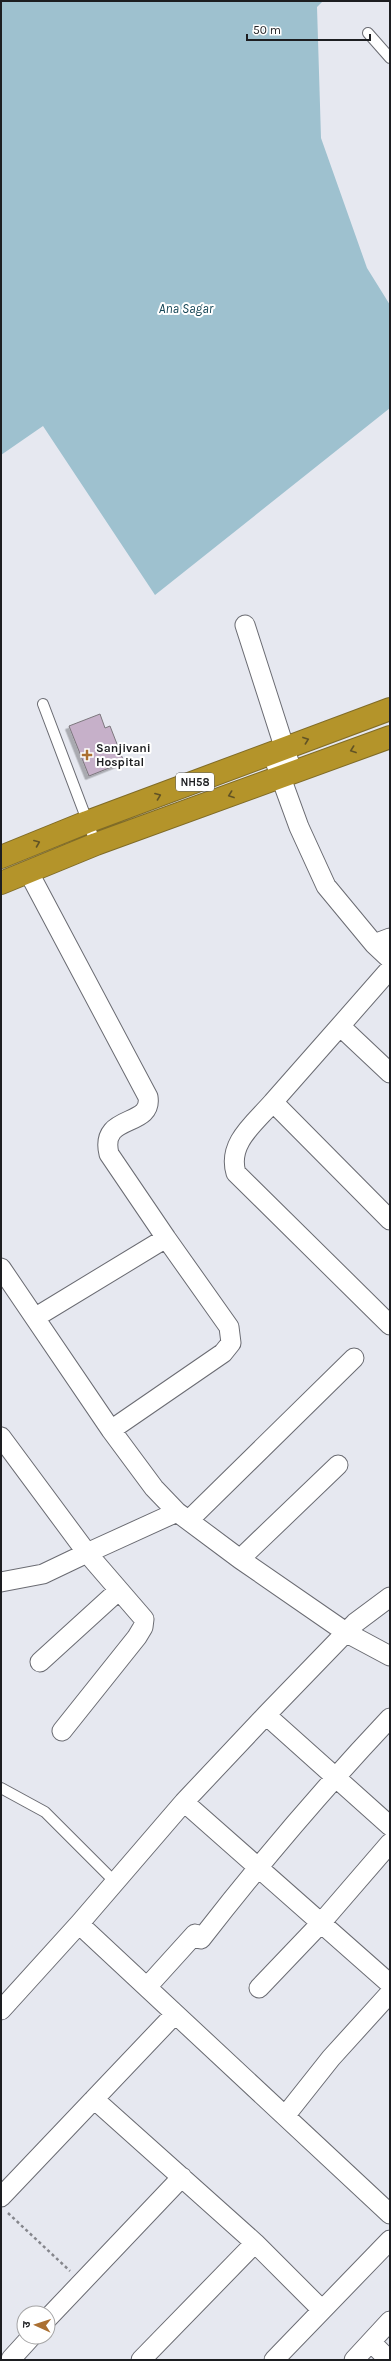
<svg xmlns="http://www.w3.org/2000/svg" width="391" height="2361" font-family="Karla,'Noto Sans Devanagari',sans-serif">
<defs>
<filter id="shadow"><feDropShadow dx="-3.5" dy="3.5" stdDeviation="0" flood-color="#0004"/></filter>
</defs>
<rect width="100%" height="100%" fill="#e6e8f0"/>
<path fill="#9ec1cf" d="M1,1h322l-6,6 4,131 46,130 23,37v103l-235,187 -112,-169 -42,29z"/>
<path fill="#c6b0c9" stroke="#7c777d" filter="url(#shadow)" d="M100,714l5,14 5,-2 14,36 -35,14 -20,-50z"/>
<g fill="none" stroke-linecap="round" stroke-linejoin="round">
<defs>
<path id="lane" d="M368,33l22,25
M43,704l53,140
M1,1788l44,24 70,70"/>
<path id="street" d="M245,625l44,137
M272,753l27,74 27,59 48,58
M29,873l119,224c5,31 -49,16 -39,57l57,84 -130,79
M390,938l-16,6 16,15
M390,969l-50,57 50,47
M340,1026l-67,76 117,118
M273,1102c-18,21 -46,41 -37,71l154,152
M1,1268l110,162 43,58 23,24 63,47 107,74 43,23
M111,1430l112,-77 8,-10 -2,-16 -63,-89
M1,1437l86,116 90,-41
M189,1520l165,-162
M240,1559l98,-94
M1,1582l42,-8 44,-21 57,66 -1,8 -6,10 -75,94
M40,1662l78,-71
M266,1715l124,111
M184,1802l206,182
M79,1924l311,290
M201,1939c60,-77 122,-150 189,-221
M147,1987l48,-53
M259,1988l62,-65 69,-80
M1,2010l78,-86 105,-122 82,-87 89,-92 35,-26
M94,2099l161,144 67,67
M285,2116l46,-58 59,-65
M1,2197l174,-183
M48,2318l134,-141
M371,2342l18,18
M11,2359l20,-22
M141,2360l114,-117
M274,2360l116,-120
M354,2360l36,-39"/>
<path id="highway" d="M1,857l86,-35 303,-113
M1,883l95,-39 294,-107"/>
</defs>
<use href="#lane" stroke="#6a6b72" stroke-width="12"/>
<use href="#street" stroke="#6a6b72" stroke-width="21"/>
<use href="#highway" stroke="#7f6b27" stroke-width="24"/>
<path stroke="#85868c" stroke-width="2.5" stroke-dasharray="3 3" stroke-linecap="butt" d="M8,2213l62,58"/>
<use href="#lane" stroke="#fff" stroke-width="10"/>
<use href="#street" stroke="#fff" stroke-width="19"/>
<use href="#highway" stroke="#b4942a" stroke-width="22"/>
</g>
<defs><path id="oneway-chevron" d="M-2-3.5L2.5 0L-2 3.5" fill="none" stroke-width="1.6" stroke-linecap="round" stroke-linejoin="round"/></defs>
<g stroke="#615325">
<use href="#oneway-chevron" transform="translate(306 740) rotate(-20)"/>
<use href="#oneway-chevron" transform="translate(353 750) rotate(160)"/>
<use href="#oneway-chevron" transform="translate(231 795) rotate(160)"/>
<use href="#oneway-chevron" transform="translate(158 796) rotate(-21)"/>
<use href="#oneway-chevron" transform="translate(37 843) rotate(-22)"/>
</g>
<path fill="#ab7032" stroke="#fff" stroke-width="1.5" d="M85 749h4v4h4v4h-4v4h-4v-4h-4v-4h4z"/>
<g text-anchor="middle" stroke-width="4" stroke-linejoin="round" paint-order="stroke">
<rect fill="#fff" stroke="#616264" stroke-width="1" x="176" y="773" width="38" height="18" rx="3"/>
<g font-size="11" font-weight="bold" fill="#1d1e21">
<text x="195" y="786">NH58</text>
</g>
<g font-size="12" font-weight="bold" fill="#1d1e21" stroke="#fff" text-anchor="start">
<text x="96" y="752">Sanjivani<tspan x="96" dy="14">Hospital</tspan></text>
</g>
<g font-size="13" font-style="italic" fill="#144555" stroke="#fff">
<text x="186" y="313">Ana Sagar</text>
</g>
</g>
<rect width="391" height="2361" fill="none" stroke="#1d1e21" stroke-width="4"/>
<g transform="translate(36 2325) rotate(273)"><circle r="19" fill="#ffffff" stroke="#a5a5a6"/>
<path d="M0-3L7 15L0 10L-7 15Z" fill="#ab7032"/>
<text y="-6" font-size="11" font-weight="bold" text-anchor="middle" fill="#1d1e21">उ</text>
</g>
<path d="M247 34v6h123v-6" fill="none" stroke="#1d1e21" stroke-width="2"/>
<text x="253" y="34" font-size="12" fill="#1d1e21" stroke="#ffffff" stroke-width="3" paint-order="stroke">50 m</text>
</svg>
